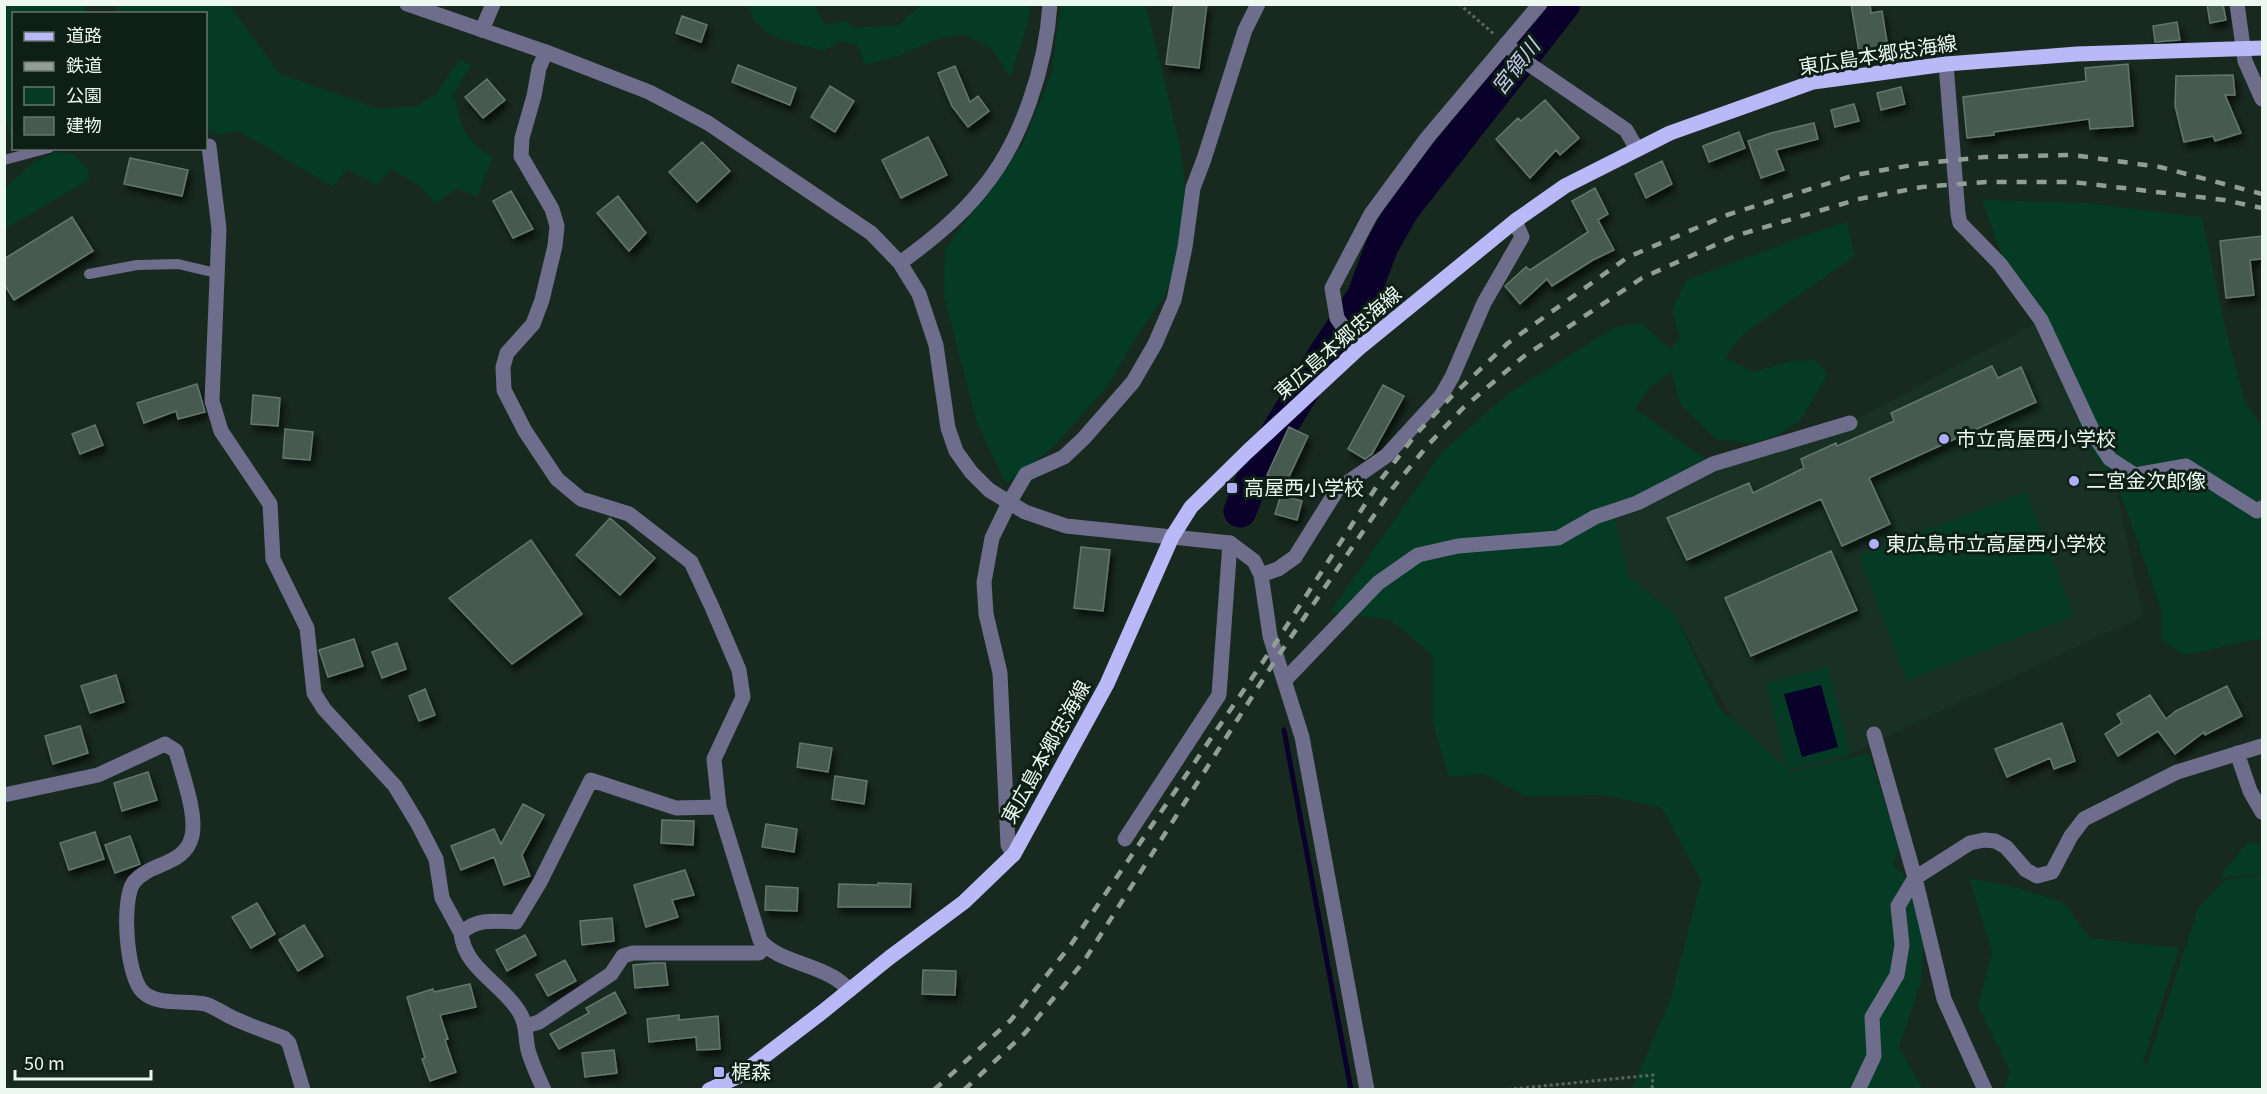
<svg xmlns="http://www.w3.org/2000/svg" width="2267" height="1094" font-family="Georgia,'Noto Sans JP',serif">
<defs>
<filter id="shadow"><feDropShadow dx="3.5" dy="6" stdDeviation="3" flood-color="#0009"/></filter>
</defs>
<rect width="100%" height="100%" fill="#182920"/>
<path fill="#183124" d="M2041,320l69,139 33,157 -293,138 -15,10 -71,13 -90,-164 -46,-36 -15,-66 100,-47 137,-41z"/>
<path fill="#053a24" d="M1027,4l3,6 -3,17 -17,50 -18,-28 -25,-14 -27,3 -41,18 -34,9 -7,-20 -19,-4 -15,10c-27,-8 -71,-12 -75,-46h65l11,20 20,-4 9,7 44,-3 23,-20z
M4,5h96l-15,2 1,6 -72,1v134h-2l-7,-36z
M115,5h114l50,68 97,35 39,-1 21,-13 24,-35 11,6 -17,29c7,31 9,47 39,63l-16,40 -20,-9 -22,16 -15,-18 -29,-17 -14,16 -31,-16 -13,18 -94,-56 -21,4 -12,-6v-115l-89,-1z
M1061,5h85l34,141 9,71 -24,79 -26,37 -32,54 -56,62 -45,35 -29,-61 -33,-126 1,-48 77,-104 29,-70z
M56,152l17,2 15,14 1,12 -84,49v-41l29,-26z
M1982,200l104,3 116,14 23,109 20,76 17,24v212l-77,17 -23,-14 -1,-32 -37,-106 -10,-20 -33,-48 -7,-46 -66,-117z
M1847,222l8,34 -113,79 -17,23 28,14 38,-11 24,-1 13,14 -28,47 -24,15 -25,7 -34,-3 -37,-36 -9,-32 -22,16 -14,21 78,55 -100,47 15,66 46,36 46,96 67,59 -21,-85 62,-16 22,87 -62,16 4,5 -1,-3 78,-19 30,93 -6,19 34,29 -6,89 -22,64 24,42h-291l38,-89 31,-119 -39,-73 -58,-13 -78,1 -42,-22 -35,3 -16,-53v-68l-42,-36 -61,-8 112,-160 66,-58 107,-67 26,-4 29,26 10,-11 -8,-28 14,-30 132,-49z
M2026,492l48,124 -167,64 -48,-124z
M2247,843l15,1v30l-43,4z
M2262,875v214h-258l6,-18 -32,-65 14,-54 -23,-74 46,9 49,16 26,35 89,10 -36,115 4,1 51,-156 27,-28z"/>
<path fill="#0a012b" d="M1821,685l17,62 -36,10 -18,-63z"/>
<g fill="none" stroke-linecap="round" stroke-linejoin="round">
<path stroke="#0a012b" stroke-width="5" d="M1284,730l67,360"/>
<path stroke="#0a012b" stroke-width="33" d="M1240,511l19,-48 64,-106 40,-60 19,-51 21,-37 161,-205"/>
</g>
<path fill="#475a4f" stroke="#63776c" stroke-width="1.5" filter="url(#shadow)" d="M1174,4h33l-8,64 -33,-4z
M1851,4h19l1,9 11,-2 6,37 -29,4z
M2207,4h16l3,16 -16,3z
M682,16l25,9 -6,17 -25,-9z
M2177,22l3,18 -25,2 -2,-16z
M2128,64l5,62 -43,3 -1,-10 -95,13v3l-27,3 -4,-41 123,-16 -1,-13z
M738,65l58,23 -6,17 -58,-23z
M955,66l15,36 8,-6 11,15 -21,16 -16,-21 -14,-33z
M2233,75l2,20h-10l16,38 -26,8 -2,-5 -29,6 -9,-36 1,-30z
M487,79l18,21 -22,18 -18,-21z
M830,86l24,15 -19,31 -24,-15z
M1901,87l4,17 -24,6 -4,-17z
M1545,100l34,38 -19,17 -4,-5 -26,28 -34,-39 22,-21 3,3z
M1854,104l5,17 -24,6 -4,-17z
M1814,123l4,16 -42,11 8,20 -23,8 -13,-37 23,-8z
M1739,132l6,16 -36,14 -6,-16z
M928,137l19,38 -46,23 -19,-38z
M702,142l28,29 -33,31 -28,-30z
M130,158l58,12 -6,26 -58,-12z
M1662,161l10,23 -26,14 -11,-24z
M1595,188l13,26 -10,6 16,30 -21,10 -41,26 -5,-7 -27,25 -15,-18 21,-19 4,3 58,-38 -16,-31z
M511,191l22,38 -20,9 -20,-37z
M618,196l28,37 -17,18 -32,-38z
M72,217l21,34 -79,49 -10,-16v-25z
M2262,236v23l-12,1 4,35 -28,3 -6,-57z
M1992,366l6,12 23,-11 15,35 -167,76 21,46 -48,22 -21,-47 -134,61 -20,-42 82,-35 4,10 51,-25 -3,-9 35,-16 1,3 57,-25 -3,-8z
M197,384l8,28 -27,7 -2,-8 -32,12 -7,-20z
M1383,385l21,11 -32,58 -7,5 -17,-10z
M253,395l27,3 -2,28 -27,-2z
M95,425l8,20 -23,9 -8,-20z
M1289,427l19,9 -22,47 -19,-8z
M285,429l28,3 -3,28 -27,-2z
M1281,495l21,6 -5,19 -22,-6z
M610,518l45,40 -35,37 -44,-40z
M531,540l51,74 -70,50 -63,-66z
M1081,547l29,3 -7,61 -29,-3z
M1831,551l26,59 -106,46 -26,-58z
M354,639l9,27 -35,11 -9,-27z
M397,643l9,26 -24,9 -10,-26z
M116,675l8,27 -34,11 -9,-27z
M2227,686l15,30 -37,19 -1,-3 -29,22 -17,-23 -40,25 -13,-22 17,-11 -5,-9 33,-19 16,24 10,-8z
M425,689l10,26 -16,6 -10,-25z
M2062,723l13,38 -21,8 -4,-11 -43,19 -12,-28z
M80,726l8,27 -35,11 -8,-28z
M800,743l32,5 -4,24 -31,-5z
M148,772l9,28 -35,11 -8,-28z
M835,776l32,5 -3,23 -32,-5z
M523,804l21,11 -22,40 8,21 -26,9 -10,-28 -33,13 -10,-24 43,-17 7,15z
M662,820l32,1 -1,24 -32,-2z
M766,824l31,5 -3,23 -32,-5z
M95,832l9,27 -35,11 -9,-27z
M130,836l10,28 -25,9 -10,-28z
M685,870l9,25 -22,5 6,17 -32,10 -12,-42z
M878,883l33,1 -1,23h-72l1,-23 39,1z
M766,886l32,2 -1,23 -32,-1z
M257,903l18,31 -24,14 -19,-31z
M612,918l2,23 -32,4 -2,-24z
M304,925l19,31 -25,15 -19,-31z
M525,935l11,20 -29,16 -11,-21z
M565,960l11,21 -28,15 -12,-21z
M654,963h11l3,22 -33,3 -2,-23z
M923,970l33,1 -1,24 -33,-1z
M470,984l6,23 -36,8 8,24 -3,1 11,32 -26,9 -8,-22 3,-1 -18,-61 26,-8 1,3z
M615,992l11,21 -67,36 -9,-15 39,-21 -3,-5z
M679,1015v5l39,-4 2,33 -23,1 -1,-13 -47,5 -2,-23z
M614,1050l3,23 -32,4 -3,-24z"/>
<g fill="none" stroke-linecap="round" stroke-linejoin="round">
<path stroke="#58685f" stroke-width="3" stroke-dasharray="3 3" stroke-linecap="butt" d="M1459,4l35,30
M1502,1090l151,-15 -1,15"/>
<path stroke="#6e6e8c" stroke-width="10" d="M4,160l45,-12
M89,274l48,-9 41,-1 38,9"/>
<path stroke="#6e6e8c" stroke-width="15" d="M2237,4l8,57 17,38
M482,30l11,-26
M1506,44l20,18 100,68 11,19
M546,52l-7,16 -5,28 -12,42 -1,18 31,53 5,17 -2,20 -13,54 -9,24 -26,29 -4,14 1,23 21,41 32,48 24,20 48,15 62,48 21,45 27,63 4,27 -29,62 5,48 41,133c16,20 49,23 71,36 7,3 13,9 19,14
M1946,64l12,150 2,9 40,41 41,56 55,118 14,21 25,16 51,-9 71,45 5,-3
M209,146l10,83 -7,172 9,30 49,73 3,55 34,69 7,65 10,16 71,77 23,38 18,35 6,39 19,35
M1261,575l17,-6 17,-12 42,-67 49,-34 55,-60 11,-19 32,-74 38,-66 -7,-16
M1285,680l93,-97 40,-28 40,-9 100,-8 37,-21 42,-14 76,-39 137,-41
M1874,734l41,144 29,121 41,91
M2237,753l13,38 12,21
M4,795l94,-20 67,-31 11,7c6,23 21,62 16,85 -7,30 -42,26 -58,46 -13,17 -8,94 9,110 14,14 43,8 62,12 8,2 16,8 24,12 18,9 37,15 55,22l5,5 14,47
M1125,839l94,-144 11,-152
M1014,854l-6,-9 -8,-172 -14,-59 -2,-32 8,-44 17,-35 17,-29 38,-17 20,-19 49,-56 22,-38 19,-44 11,-53 8,-59 11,-29 41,-129 13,-26
M526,1026l13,-4 72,-48 12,-18 10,-3h126l6,-7
M544,1090c-6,-13 -12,-26 -16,-40 -3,-14 -1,-27 -10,-40 -17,-27 -54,-42 -57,-77 16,-15 34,-12 55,-11l24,-40 51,-102 85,28 43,-1
M1858,1090l16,-34 -2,-39 25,-42 5,-30 -4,-39 17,-28 55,-35 14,-3 11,1 11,6 20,23 11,6 15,-4 19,-36 13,-17 93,-47 85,-26"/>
<path stroke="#6e6e8c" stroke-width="15" d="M407,4l139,48 103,40 59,31 163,110 29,30 19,31 17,51 12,83 8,23 15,21 18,18 36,22 41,14 164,17 24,18 7,14 9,61 32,101 65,353
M900,263c30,-22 59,-45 82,-74 40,-48 64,-123 68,-185
M1358,349l-21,-31 -5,-30 39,-74 56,-76 113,-134"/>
<path stroke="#b8b9f6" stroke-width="15" d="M709,1090l28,-13 84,-64 68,-55 75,-56 50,-48 93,-170 65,-147 19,-30 56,-55 111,-103 157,-128 50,-35 105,-53 143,-51 133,-18 131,-10 185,-6"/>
<path stroke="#909e96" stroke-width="4.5" stroke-dasharray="10 10" stroke-linecap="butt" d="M934,1090l77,-70 59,-74 203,-299 109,-169 35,-45 35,-37 56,-53 120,-86 99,-42 128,-40 63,-11 66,-7 89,-2 87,12 102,27
M964,1090l61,-57 59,-72 192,-302 116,-170 36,-44 35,-37 60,-51 119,-79 93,-42 124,-37 63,-12 64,-5h87l151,18 38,8"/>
</g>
<g fill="#aeaefa" stroke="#0e1f16" stroke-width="2">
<circle cx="1944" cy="439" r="6"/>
<circle cx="2074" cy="481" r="6"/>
<rect x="1226" y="482" width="12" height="12" rx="3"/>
<circle cx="1874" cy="544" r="6"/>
<rect x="713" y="1066" width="12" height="12" rx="3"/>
</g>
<g text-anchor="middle" stroke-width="6" stroke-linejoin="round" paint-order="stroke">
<g font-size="20" fill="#edf8f1" stroke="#0e1f16">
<text transform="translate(1878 55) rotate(-9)" y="7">東広島本郷忠海線</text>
<text transform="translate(1338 343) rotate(-41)" y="7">東広島本郷忠海線</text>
<text transform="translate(1046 752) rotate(-61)" y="7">東広島本郷忠海線</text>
</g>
<g font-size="20" fill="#edf8f1" stroke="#0e1f16" text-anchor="start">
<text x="1956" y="446">市立高屋西小学校</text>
<text x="2086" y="488">二宮金次郎像</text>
<text x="1244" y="495">高屋西小学校</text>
<text x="1886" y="551">東広島市立高屋西小学校</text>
<text x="731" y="1079">梶森</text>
</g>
<g font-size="21" font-style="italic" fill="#cacbf2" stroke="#0e1f16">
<text transform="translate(1516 67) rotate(-52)" y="7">宮領川</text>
</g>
</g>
<rect width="2267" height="1094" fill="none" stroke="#edf8f1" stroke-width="12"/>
<rect x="12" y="12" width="195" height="138" fill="#0e1f16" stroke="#67766e" stroke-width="1.5"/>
<rect x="24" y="32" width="30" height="9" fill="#b8b9f6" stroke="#67766e" stroke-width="1.5"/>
<text x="66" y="42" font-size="18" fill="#edf8f1">道路</text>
<rect x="24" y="62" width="30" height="9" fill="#909e96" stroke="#67766e" stroke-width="1.5"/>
<text x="66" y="72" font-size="18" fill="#edf8f1">鉄道</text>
<rect x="24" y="87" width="30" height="18" fill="#053a24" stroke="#67766e" stroke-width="1.5"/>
<text x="66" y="102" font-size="18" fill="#edf8f1">公園</text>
<rect x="24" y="117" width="30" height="18" fill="#475a4f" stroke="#67766e" stroke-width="1.5"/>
<text x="66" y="132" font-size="18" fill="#edf8f1">建物</text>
<path d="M15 1070v9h136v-9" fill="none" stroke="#edf8f1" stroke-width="3"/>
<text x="24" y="1070" font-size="18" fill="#edf8f1" stroke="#0e1f16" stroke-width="4.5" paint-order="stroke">50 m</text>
</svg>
